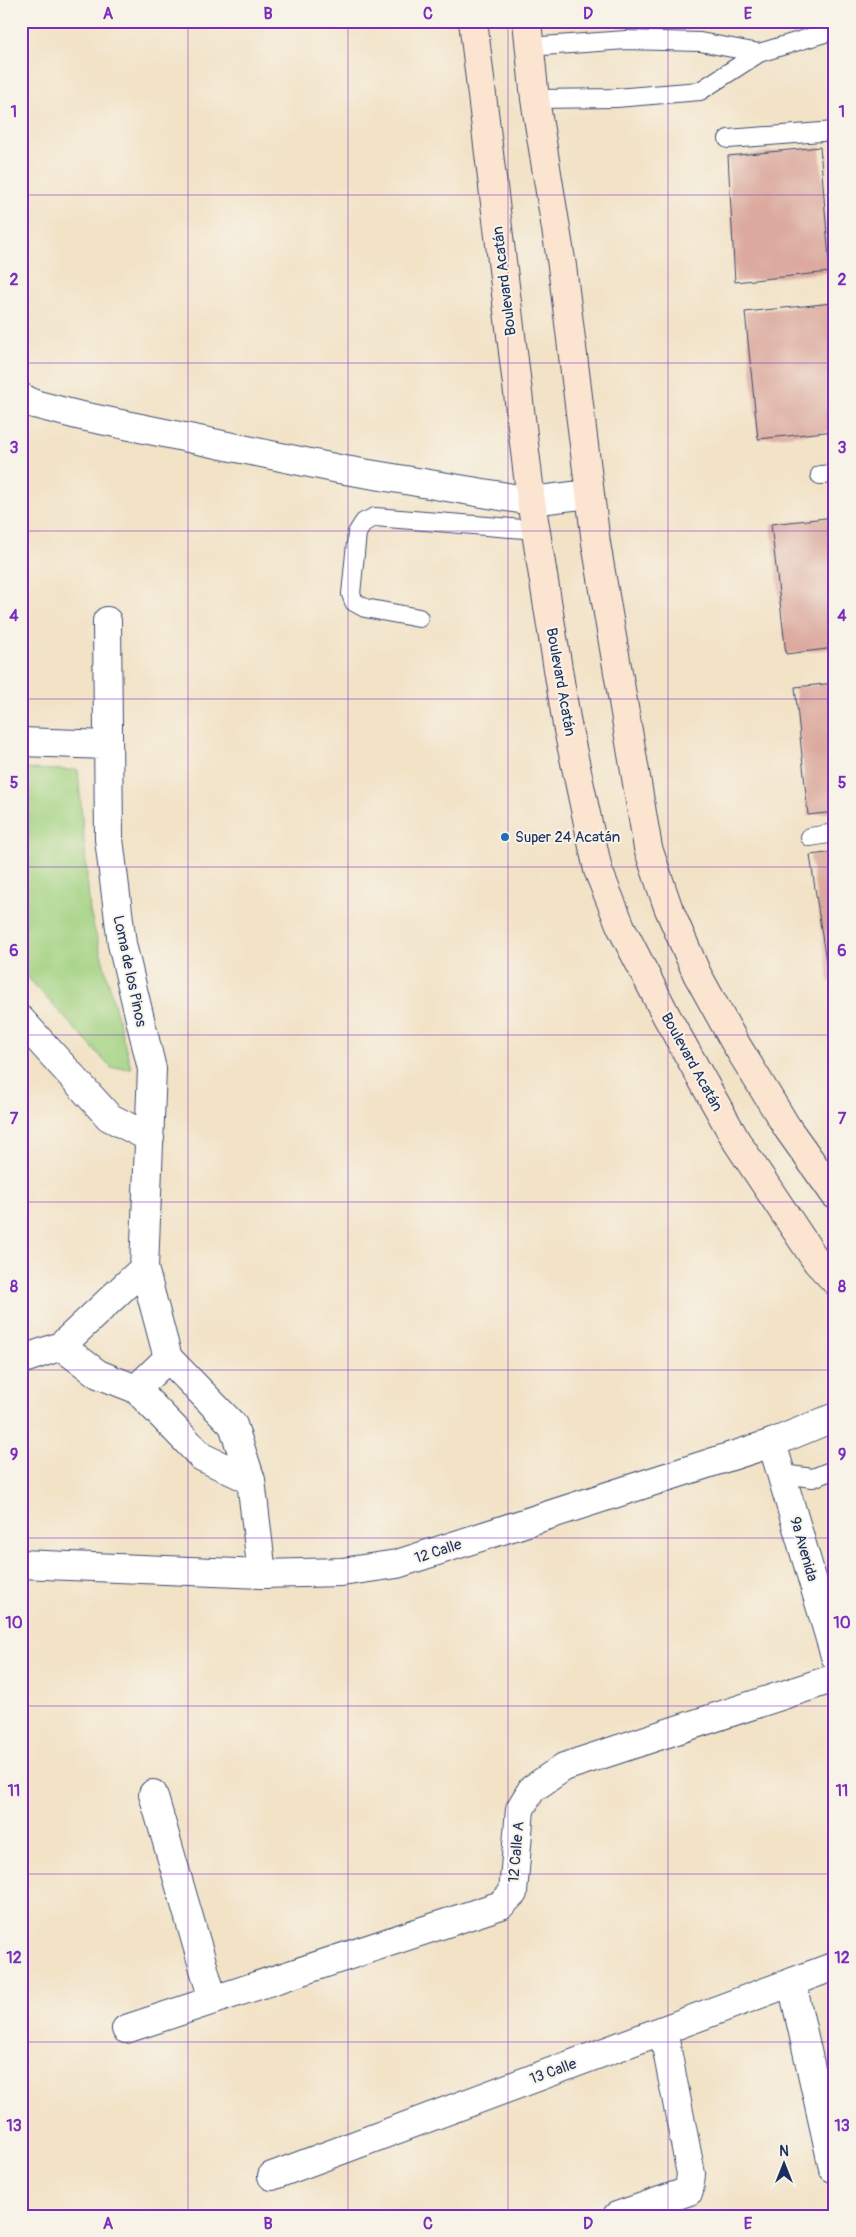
<svg xmlns="http://www.w3.org/2000/svg" width="856" height="2237" font-family="Pangolin,sans-serif">
<rect width="100%" height="100%" fill="#f7f3e8"/>
<filter id="ink" filterUnits="userSpaceOnUse"><feTurbulence type="fractalNoise" baseFrequency=".02" numOctaves="2"/><feDisplacementMap in="SourceGraphic" scale="10" xChannelSelector="R" yChannelSelector="G"/><feConvolveMatrix kernelMatrix="1 2 1 2 8 2 1 2 1" color-interpolation-filters="sRGB"/></filter>
<filter id="wash" filterUnits="userSpaceOnUse"><feTurbulence type="fractalNoise" baseFrequency=".0096" numOctaves="4" result="noise"/><feDisplacementMap in="SourceGraphic" scale="20" xChannelSelector="R" yChannelSelector="G"/><feGaussianBlur stdDeviation="1.12" result="paint"/><feColorMatrix in="noise" values="0 0 0 0 0 0 0 0 0 0 0 0 0 0 0 0 0 1.4 0 .05"/><feComposite in="paint" operator="in"/></filter>
<g filter="url(#wash)">
<rect width="100%" height="100%" fill="#f2e2c6"/>
<path fill="#a2d281" stroke="#5e8070" d="M21,769l57,1 12,142 41,156h-20l-90,-98z"/>
<g id="blocks">
<path fill="#dba99d" d="M820,147l10,125 -95,10 -7,-126z
M833,303l2,128 -77,8 -13,-127z
M835,517v131l-49,6 -15,-130z
M835,683v129l-27,3 -13,-128z
M835,852v129l-6,1 -19,-127z"/>
</g>
</g>
<g filter="url(#ink)">
<use href="#blocks" fill-opacity="0" stroke="#3b4a6e" stroke-width="1"/>
<g fill="none" stroke-linecap="round" stroke-linejoin="round">
<defs>
<path id="service" d="M529,47l97,-7 74,2 59,11
M535,99l81,-1 84,-7 59,-38 76,-23
M728,139l107,-8
M820,475l15,-1
M419,618l-54,-10 -11,-6 -3,-8 6,-61 7,-11 11,-5 161,13
M810,837l25,-4
M782,1474l31,4 22,-9"/>
<path id="minor" d="M21,397l13,7 43,11 262,54 192,32 58,-7
M107,621l2,218 13,105 30,125 -8,199 24,90 65,67 18,55 11,94
M21,742l87,3
M21,1020l88,97 41,21
M61,1346l37,28 38,15 66,68 49,23
M21,1360l40,-14 83,-78
M136,1389l32,-31
M772,1443l63,213
M153,1794l60,206
M792,1983l41,185
M126,2029l375,-124 12,-12 7,-84 12,-20 32,-22 271,-89
M272,2176l563,-210
M617,2216l72,-25 2,-17 -28,-144"/>
<path id="tertiary" d="M21,1564l241,10 80,-2 55,-8 375,-121 63,-26"/>
<path id="secondary" d="M473,21l58,480 36,224 31,145 23,57 46,90 70,125 80,120 18,19
M527,21l8,78 27,167 34,277 52,305 20,59 29,67 37,67 54,88 47,66"/>
</defs>
<use href="#service" stroke="#3b4a6e" stroke-width="20"/>
<use href="#minor" stroke="#3b4a6e" stroke-width="30"/>
<use href="#tertiary" stroke="#3b4a6e" stroke-width="30"/>
<use href="#secondary" stroke="#3b4a6e" stroke-width="30"/>
<use href="#service" stroke="#fff" stroke-width="18"/>
<use href="#minor" stroke="#fff" stroke-width="28"/>
<use href="#tertiary" stroke="#fff" stroke-width="28"/>
<use href="#secondary" stroke="#fce5d0" stroke-width="28"/>
</g>
</g>
<path fill="none" stroke="#7b2cbf" stroke-width="1" stroke-opacity="0.55" d="M188,21v2195M348,21v2195M508,21v2195M668,21v2195M21,195h814M21,363h814M21,531h814M21,699h814M21,867h814M21,1035h814M21,1202h814M21,1370h814M21,1538h814M21,1706h814M21,1874h814M21,2042h814"/>
<circle fill="#1f6fb2" stroke="#f7f3e8" stroke-width="2" cx="505" cy="837" r="5"/>
<g text-anchor="middle" stroke-width="4" stroke-linejoin="round" paint-order="stroke">
<g font-size="15" fill="#1b2f5e" stroke="#f7f3e8">
<text transform="translate(504 281) rotate(-97)" y="5">Boulevard Acatán</text>
<text transform="translate(561 682) rotate(80)" y="5">Boulevard Acatán</text>
<text transform="translate(130 971) rotate(78)" y="5">Loma de los Pinos</text>
<text transform="translate(692 1062) rotate(61)" y="5">Boulevard Acatán</text>
<text transform="translate(804 1549) rotate(74)" y="5">9a Avenida</text>
<text transform="translate(438 1551) rotate(-18)" y="5">12 Calle</text>
<text transform="translate(516 1852) rotate(-85)" y="5">12 Calle A</text>
<text transform="translate(553 2071) rotate(-20)" y="5">13 Calle</text>
</g>
<g font-size="15" fill="#1b2f5e" stroke="#f7f3e8" text-anchor="start">
<text x="515" y="842">Super 24 Acatán</text>
</g>
</g>
<rect width="856" height="2237" fill="none" stroke="#f7f3e8" stroke-width="55"/>
<g transform="translate(784 2164)" stroke="#f7f3e8" stroke-width="4" paint-order="stroke">
<path d="M0-4L9 19L0 12L-9 19Z" fill="#1b2f5e"/>
<text y="-8" font-size="14" font-weight="bold" text-anchor="middle" fill="#1b2f5e">N</text>
</g>
<rect x="28" y="28" width="800" height="2182" fill="none" stroke="#7b2cbf" stroke-width="2"/>
<g font-size="16" text-anchor="middle" font-weight="bold" fill="#7b2cbf">
<text x="108" y="19">A</text>
<text x="268" y="19">B</text>
<text x="428" y="19">C</text>
<text x="588" y="19">D</text>
<text x="748" y="19">E</text>
<text x="14" y="117">1</text>
<text x="842" y="117">1</text>
<text x="14" y="285">2</text>
<text x="842" y="285">2</text>
<text x="14" y="453">3</text>
<text x="842" y="453">3</text>
<text x="14" y="621">4</text>
<text x="842" y="621">4</text>
<text x="14" y="788">5</text>
<text x="842" y="788">5</text>
<text x="14" y="956">6</text>
<text x="842" y="956">6</text>
<text x="14" y="1124">7</text>
<text x="842" y="1124">7</text>
<text x="14" y="1292">8</text>
<text x="842" y="1292">8</text>
<text x="14" y="1460">9</text>
<text x="842" y="1460">9</text>
<text x="14" y="1628">10</text>
<text x="842" y="1628">10</text>
<text x="14" y="1796">11</text>
<text x="842" y="1796">11</text>
<text x="14" y="1963">12</text>
<text x="842" y="1963">12</text>
<text x="14" y="2131">13</text>
<text x="842" y="2131">13</text>
<text x="108" y="2229">A</text>
<text x="268" y="2229">B</text>
<text x="428" y="2229">C</text>
<text x="588" y="2229">D</text>
<text x="748" y="2229">E</text>
</g>
</svg>
